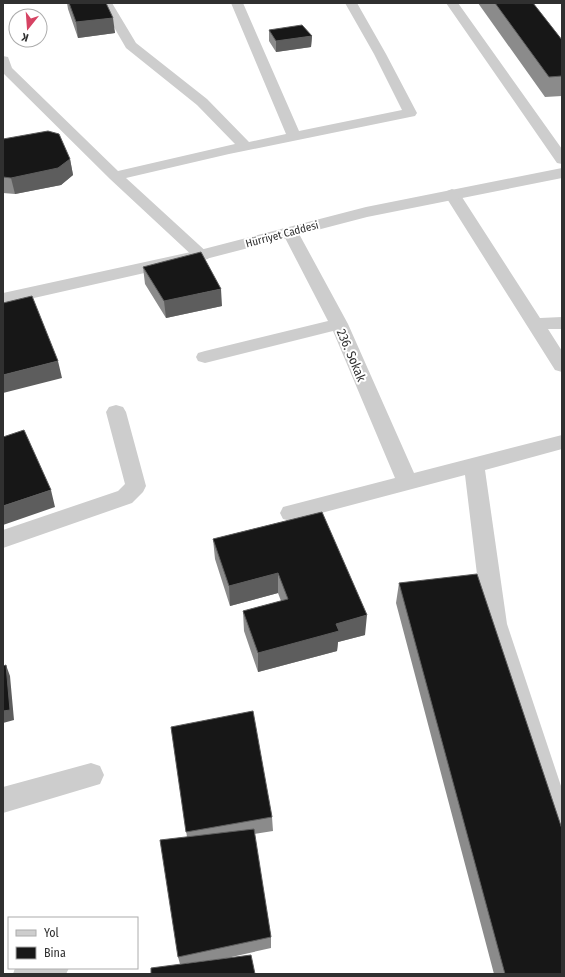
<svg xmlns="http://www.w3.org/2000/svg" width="565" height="977" font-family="'Fira Sans Condensed',sans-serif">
<rect width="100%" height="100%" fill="#fff"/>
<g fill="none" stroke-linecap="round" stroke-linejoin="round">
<path fill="#cdcdcd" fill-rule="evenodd" d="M100,3h12l24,40 71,56 42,43 37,-8 -55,-131h12l56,128 103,-21 -28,-56 -29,-51h12l29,51 31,59 -2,3 -5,1 -181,37 -103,24 84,77 -2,4 -6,1 -6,-1 -86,-80 -107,-106v-17l5,1 4,11 106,103 117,-27 -38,-39 -71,-57z
M446,3h12l104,146v15l-5,-1z
M452,189l5,2 3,3 80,124 22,-1v12h-14l14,22v21l-7,-2 -111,-176 3,-3z
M290,227l6,2 2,3 50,92 66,149 148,-38v14l-77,21 22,154 55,165v54l-10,-4 -4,-9 -65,-206 -18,-149 -174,46 -8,-2 -3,-6 3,-6 112,-29 -62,-147 -128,32 -7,-2 -2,-4 2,-4 7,-2 123,-30 -46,-89 2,-3z
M116,405l7,2 3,5 20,74 -3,6 -11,11 -129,45v-18l115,-39 7,-7 -19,-72 3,-5z
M91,763l9,3 4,9 -4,9 -97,29v-26z
M15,968h54l-3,6h-53z"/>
<path fill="#cdcdcd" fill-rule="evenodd" d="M562,168v10l-195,39 -165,43 -199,45v-12l197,-43 166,-43z"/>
</g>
<path fill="#8b8b8b" d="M67,3h39l9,30 -37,5 -10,-29z
M478,3h55l29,37v56l-17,1z
M269,30l43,6 -1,11 -35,5 -7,-11z
M3,139l67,20 3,16 -12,10 -46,9 -12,-1z
M143,267l79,39 -56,12 -21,-34z
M322,512l43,123 -27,7 -1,9 -79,21 -14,-41 -1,-20 38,-10 -3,-8 -48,13 -15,-47 -2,-20z
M399,583l163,391h-68l-98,-371z
M171,727l101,90 1,14 -19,3 17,103v11l-44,10 -47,6 -2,-7 9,-120z"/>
<path fill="#5d5d5d" d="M113,18l2,15 -37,5 -2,-16z
M312,36l-1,11 -35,5v-11z
M70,159l3,16 -12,10 -46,9 -4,-16z
M221,289l1,17 -56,12 -2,-17z
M58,361l4,17 -59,15v-18z
M51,490l4,17 -52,18v-19z
M278,573v20l-48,13 -1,-20z
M367,615l-2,20 -27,7 -1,9 -79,21v-19l78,-29z
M6,665l4,11 4,44 -11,3v-12z"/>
<path fill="#171717" stroke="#5d5d5d" d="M69,3h37l7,15 -37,4z
M495,3h38l29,37v36l-13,1z
M302,25l10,11 -36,5 -7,-11z
M48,131l11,3 11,25 -12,9 -47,10 -8,-1v-38z
M201,252l20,37 -57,12 -21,-34z
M32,296l26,65 -55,14v-72z
M24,430l27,60 -48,16v-69z
M322,512l45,103 -31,9 3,7 -81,22 -15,-42 45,-12 -10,-26 -49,13 -16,-47z
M477,574l85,255v145h-57l-106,-391z
M6,665l4,45 -7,1v-45z
M253,711l19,106 -86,15 -15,-105z
M254,829l17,108 -93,20 -18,-117z
M251,955l4,19h-104v-6z"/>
<g text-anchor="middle" stroke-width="4" stroke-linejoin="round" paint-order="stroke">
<g font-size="11" fill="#303030" stroke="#fff">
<text transform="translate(282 234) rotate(-15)" y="4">Hürriyet Caddesi</text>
</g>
<g font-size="13" fill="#303030" stroke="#fff">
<text transform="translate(352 355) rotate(67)" y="5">236. Sokak</text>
</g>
</g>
<rect width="565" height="977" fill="none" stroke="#303030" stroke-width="8"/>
<rect x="8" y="917" width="130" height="52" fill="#ffffff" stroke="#acacac"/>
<rect x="16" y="930" width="20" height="6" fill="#cdcdcd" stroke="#acacac"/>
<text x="44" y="937" font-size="12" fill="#303030">Yol</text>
<rect x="16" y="947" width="20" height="12" fill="#171717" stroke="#acacac"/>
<text x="44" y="957" font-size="12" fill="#303030">Bina</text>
<g transform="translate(28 28) rotate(197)"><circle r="19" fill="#ffffff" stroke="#acacac"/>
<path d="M0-3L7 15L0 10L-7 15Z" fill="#d64363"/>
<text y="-6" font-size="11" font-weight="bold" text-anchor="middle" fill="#303030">K</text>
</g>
</svg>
